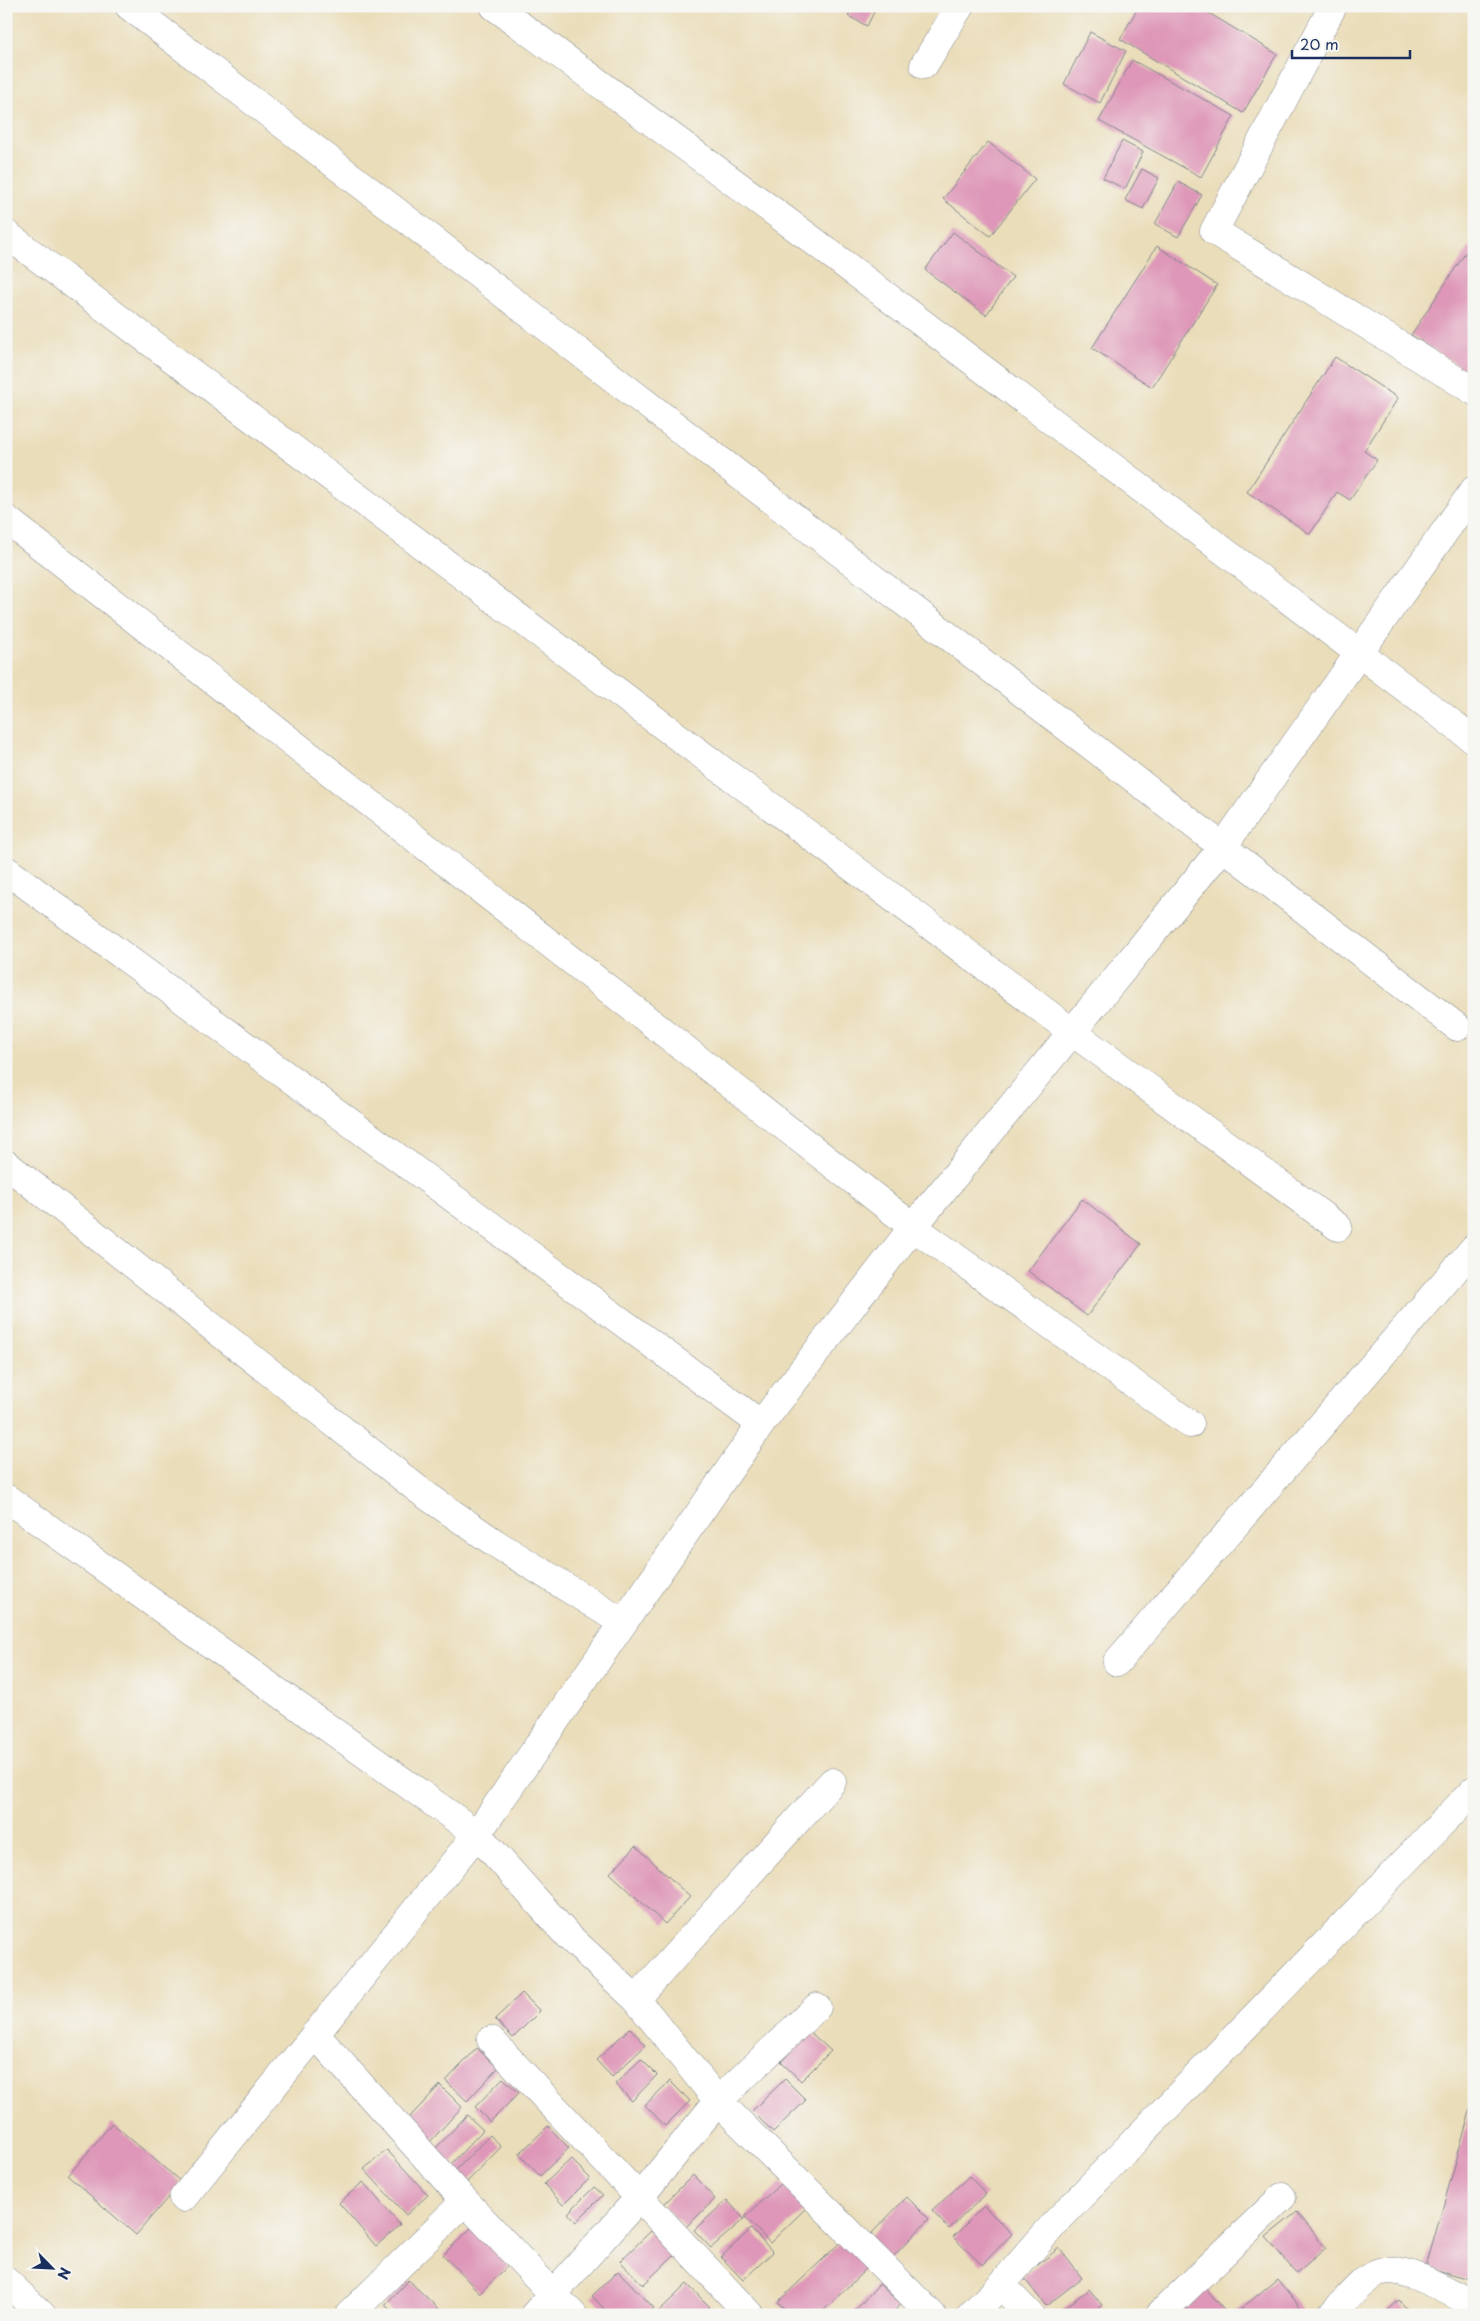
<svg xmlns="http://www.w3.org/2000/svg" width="1480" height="2321" font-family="'Playpen Sans',sans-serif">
<rect width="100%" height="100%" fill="#f6f6f2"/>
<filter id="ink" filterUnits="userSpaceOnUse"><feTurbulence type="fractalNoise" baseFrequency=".02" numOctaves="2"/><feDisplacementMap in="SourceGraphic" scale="10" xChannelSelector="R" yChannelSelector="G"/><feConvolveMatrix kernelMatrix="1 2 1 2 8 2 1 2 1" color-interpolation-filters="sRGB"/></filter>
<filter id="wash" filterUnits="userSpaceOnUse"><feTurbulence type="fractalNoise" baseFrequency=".0096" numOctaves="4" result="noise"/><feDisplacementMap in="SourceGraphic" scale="20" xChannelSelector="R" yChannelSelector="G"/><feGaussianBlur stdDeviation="1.12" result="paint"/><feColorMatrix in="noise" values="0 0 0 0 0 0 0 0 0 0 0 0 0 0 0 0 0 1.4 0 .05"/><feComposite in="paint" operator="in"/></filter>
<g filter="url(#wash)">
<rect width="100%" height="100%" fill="#eaddb9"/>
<g id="blocks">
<path fill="#de97b8" d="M853,6h24l-10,20 -19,-10z
M1139,6h58l80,48 -34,59 -123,-74z
M1090,32l36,19 -26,52 -36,-19z
M1132,60l102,56 -33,61 -102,-56z
M1122,141l21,11 -18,37 -22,-11z
M988,142l47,37 -45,57 -47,-37z
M1142,169l17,9 -16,31 -18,-9z
M1178,182l24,13 -24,42 -23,-13z
M953,232l60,45 -27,38 -61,-45z
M1157,246l60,39 -65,102 -60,-39z
M1470,246l4,2v128l-63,-41z
M1335,357l63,41 -34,53 13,9 -27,40 -13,-8 -27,42 -63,-42z
M1082,1199l59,45 -54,72 -59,-45z
M636,1846l54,51 -25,27 -55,-51z
M522,1993l18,18 -27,27 -18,-19z
M630,2028l16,17 -34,32 -16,-17z
M809,2031l22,20 -30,30 -20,-19z
M477,2048l21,20 -31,33 -21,-20z
M641,2059l16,16 -25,26 -17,-17z
M503,2078l16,15 -29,29 -15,-15z
M785,2079l21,21 -33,32 -21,-21z
M670,2081l20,20 -25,25 -20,-21z
M440,2085l22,22 -35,38 -23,-22z
M1473,2101h1v179l-48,-13z
M467,2115l16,15 -33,35 -15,-16z
M112,2123l69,59 -45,53 -68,-59z
M548,2126l21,22 -29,28 -21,-22z
M490,2135l11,12 -37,38 -12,-11z
M387,2150l41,45 -22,20 -42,-46z
M571,2159l19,19 -27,27 -19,-21z
M693,2175l22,24 -30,29 -22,-23z
M969,2176l17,18 -37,35 -17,-18z
M363,2182l37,43 -24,21 -37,-43z
M781,2183l25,25 -36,35 -25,-26z
M594,2187l9,8 -27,27 -8,-9z
M907,2197l22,22 -39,41 -23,-22z
M727,2200l17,19 -33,29 -17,-18z
M984,2206l28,28 -30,31 -29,-28z
M1297,2212l29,36 -30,25 -30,-36z
M471,2228l37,38 -28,27 -37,-38z
M751,2229l22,23 -30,28 -22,-23z
M651,2231l24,23 -32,31 -23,-24z
M846,2237l25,27 -52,51h-28l-13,-13z
M1059,2248l23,30 -36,28 -23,-29z
M618,2271l36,37 -7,7h-37l-18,-19z
M1277,2279l30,36h-68l-2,-3z
M408,2280l33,31 -4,4h-41l-11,-10z
M687,2284l23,23 -8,8h-47z
M879,2284l22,20 -10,11h-40z
M1203,2285l26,30h-44l-7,-8z
M1089,2289l13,16 -13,10h-23l-4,-5z
M1399,2300l13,15h-29z"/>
</g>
</g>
<g filter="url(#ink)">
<use href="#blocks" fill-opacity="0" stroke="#82868c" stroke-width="1"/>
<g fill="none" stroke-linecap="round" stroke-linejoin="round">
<defs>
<path id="minor" d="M129,6l1328,1021
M494,6l313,230 667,504
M1333,6l-119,225 260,160
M924,65l36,-59
M6,234l1065,797 267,196
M6,519l907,708 277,197
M6,870l755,554
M6,1164l414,327 75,52 127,79
M6,1498l471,336 91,102 68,63 82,102 214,214
M1117,1662l357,-414
M636,1999l196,-217
M315,2034l150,167 108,114
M491,2040l259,275
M183,2198l294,-364 284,-410 152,-197 309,-379 252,-358
M6,2281l36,34
M1001,2285l29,30
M349,2315l116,-114
M534,2315l105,-117 79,-97 99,-94
M971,2315l30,-30 54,-62 419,-433
M1159,2315l123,-118
M1331,2315c14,-13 29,-34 46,-42 24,-12 74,21 97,31"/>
</defs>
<use href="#minor" stroke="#82868c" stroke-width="29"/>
<use href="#minor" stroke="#fff" stroke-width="28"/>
</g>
</g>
<rect width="1480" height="2321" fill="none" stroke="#f6f6f2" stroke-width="25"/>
<g transform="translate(52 2268) rotate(114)" stroke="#f6f6f2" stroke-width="4" paint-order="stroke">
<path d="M0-4L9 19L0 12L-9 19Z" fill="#1b2f5e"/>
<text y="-8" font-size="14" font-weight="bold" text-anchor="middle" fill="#1b2f5e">N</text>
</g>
<path d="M1292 50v8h118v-8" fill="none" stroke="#1b2f5e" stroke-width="2.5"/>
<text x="1300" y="50" font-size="15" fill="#1b2f5e" stroke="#f6f6f2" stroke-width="4" paint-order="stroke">20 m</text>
</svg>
